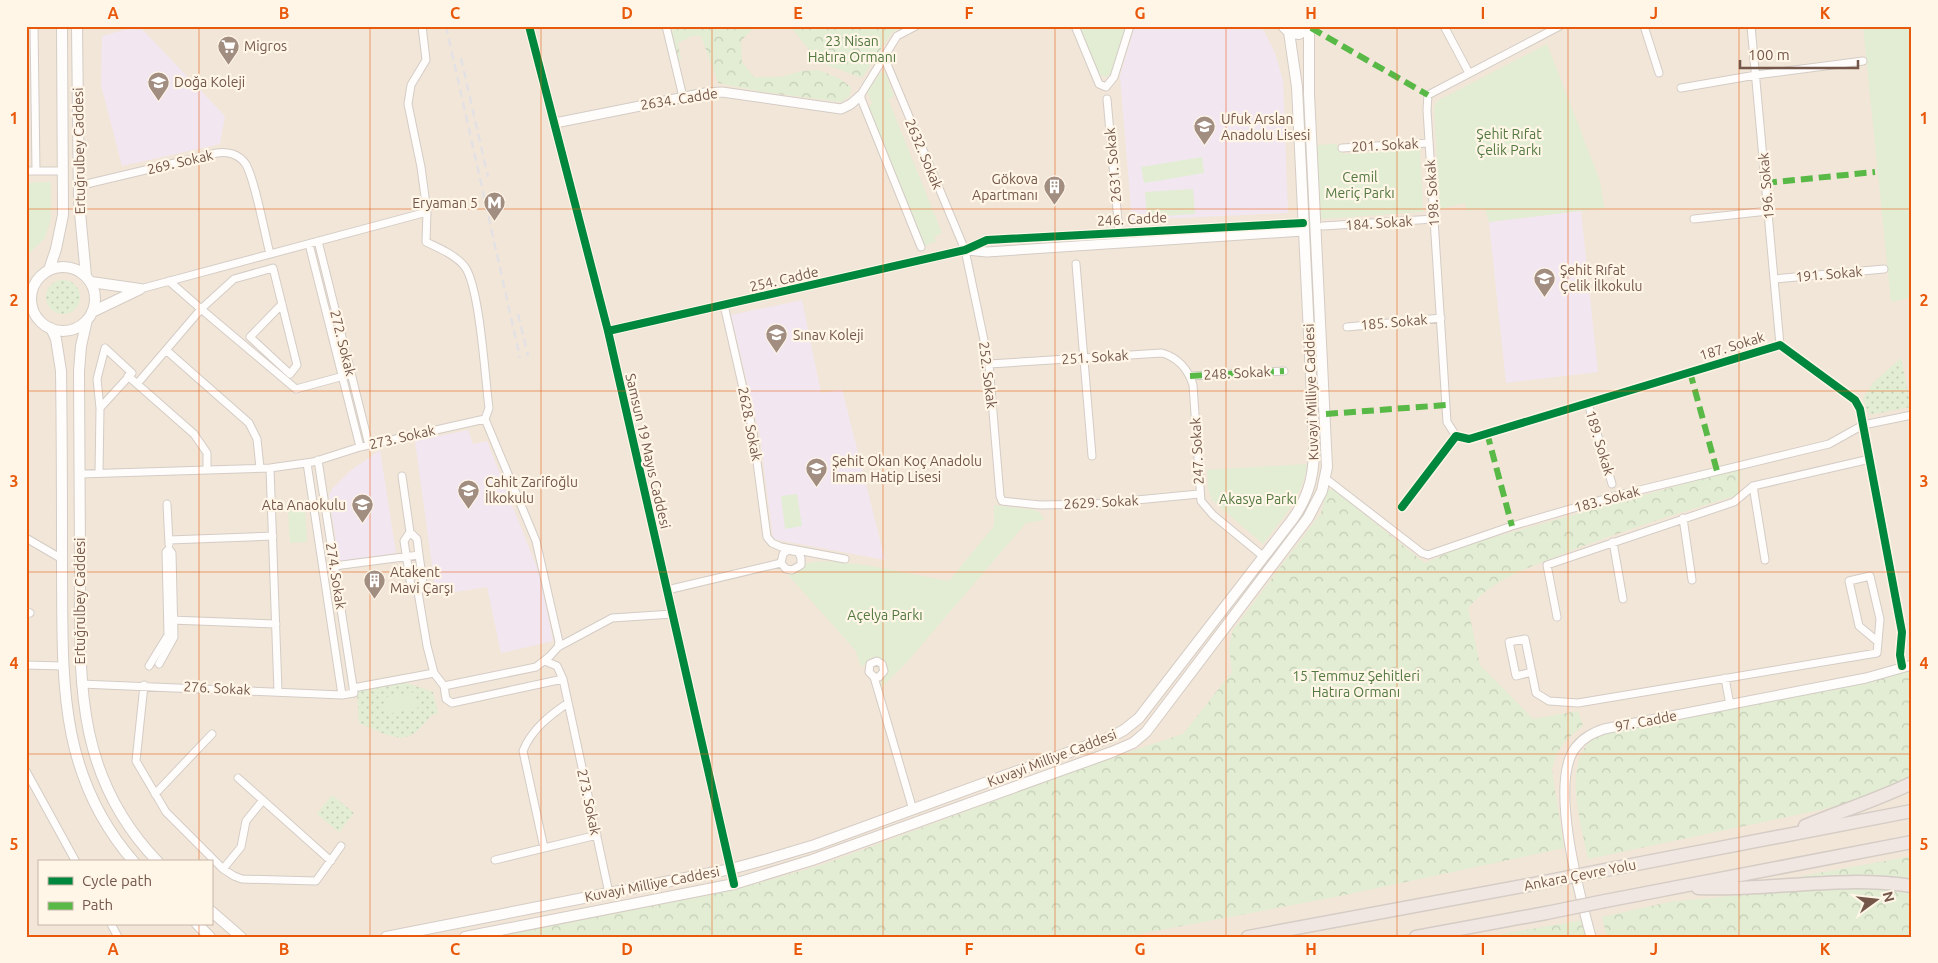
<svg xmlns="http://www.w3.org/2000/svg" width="1938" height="963" font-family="Ubuntu,sans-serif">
<defs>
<pattern id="grass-dots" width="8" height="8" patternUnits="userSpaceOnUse" patternTransform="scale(1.25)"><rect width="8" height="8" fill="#e2edd3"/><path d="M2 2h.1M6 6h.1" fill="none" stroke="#c5cdb7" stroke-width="1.8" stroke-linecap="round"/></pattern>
<pattern id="forest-crowns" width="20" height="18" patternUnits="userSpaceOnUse" patternTransform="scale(1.25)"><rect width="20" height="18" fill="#e2edd3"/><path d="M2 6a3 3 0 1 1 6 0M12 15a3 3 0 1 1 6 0" fill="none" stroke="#c5cdb7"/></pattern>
</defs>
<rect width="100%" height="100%" fill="#f6f1e8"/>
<path fill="#f2e6d8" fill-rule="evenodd" d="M26,26h1886v911h-1886zM39,862h172v62h-172z"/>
<path fill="#f2e7f1" d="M139,26l86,90 -5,28 -98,22 -21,-81 1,-49z
M1135,26h123l6,5 11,22 8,27 5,133 -156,7 -12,-144z
M1581,211l17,161 -92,11 -17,-161z
M802,300l19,93 21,-4 43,171 -112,-21 -13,-103 -29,-121z
M468,430l5,14 14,-3 52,132 14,68 -52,12 -14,-66 -51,8 -21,-154z
M380,450l16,103 -57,8 -10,-66 4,-7 17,-17z"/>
<path fill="url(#grass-dots)" d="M46 297a17 17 0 1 1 34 0a17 17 0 1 1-34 0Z
M1901,358l10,49 -42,8 -6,-17 11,-16z
M404,682l29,10 5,21c-9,2 -12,9 -18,15 -17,20 -40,3 -61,-5l-2,-33z
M332,795l22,18 -15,19 -22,-18z"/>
<path fill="url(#forest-crowns)" d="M676,26h79l-14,15 1,21 12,15h27l21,-6 17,-1 21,9 11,8 -1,9 -9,6 -78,-10 -45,-9 -17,-47h-9l-14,7 3,16 -4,2 -5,-29z
M790,26h116l-14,6 -30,46 -37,-14 -15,-13z
M1740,468l1,7 -3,20c-59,18 -118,36 -175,59 -35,14 -70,25 -95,54l12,57 53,54 45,-8 5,15c-16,12 -27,23 -31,44l12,78 -224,48 -216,41h-628l238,-47 90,-26 264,-98 95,-32 49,-62 -3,-25 4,-17 88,-117 6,-23h7l91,73 38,-17z
M1912,670v108l-47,21 -45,11 -232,49c-6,-33 -28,-98 7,-121 7,-5 21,-6 30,-9l267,-52 7,-6z
M1912,856v24l-42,-4 -84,3z
M1860,887l52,4v46h-305l-5,-20 67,-15 123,-12z
M1584,920l5,17h-105z"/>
<path fill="#e2edd3" d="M1077,26h49l-14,48 -7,3 -7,-3z
M1863,26h49v271l-21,5z
M1547,44l53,137 4,27 -115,14 -4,-13 -18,2 -2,-8 -25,6 -6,-102 3,-6z
M881,72l5,2 8,22 -6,3 54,134 -8,4 2,4 -11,5 -56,-139 3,-4 -5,-11z
M1336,144l8,10 76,-4 3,62 -102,7 -4,-74z
M1202,157l2,16 -60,10 -3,-16z
M51,182v37l-6,19 -19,18v-73z
M1193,189l2,25 -48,3 -2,-25z
M1307,464c-4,33 -25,55 -44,80l-51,-44 -4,-12 -1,-18z
M797,494l5,32 -17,3 -4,-33z
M994,505l41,5 5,3 4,7 -18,3 -119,139 -25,25 -2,-4 8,-11c-2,-9 -11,-20 -21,-11 -2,2 -3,5 -6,6l-5,-16 -67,-75 -1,-3c6,-2 11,-7 17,-9 28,-10 112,12 144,17l45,-55z
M305,510l2,32 -17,1 -2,-32z
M415,692l3,16 -31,6 -3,-16z"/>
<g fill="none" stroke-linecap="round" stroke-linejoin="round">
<defs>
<path id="minor" d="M34,26l2,145
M422,26l4,34 -15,25 -3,19 13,63 6,45 -1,30c13,6 31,14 39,25 15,21 20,112 24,141l-4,11
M666,26l17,71
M916,26l-19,10 -37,60 61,151
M1075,26l24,58 7,3 8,-10 16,-51
M1444,26l25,47
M1644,26l15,47
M1751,26l29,319
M884,57l81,193 24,114 11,132 2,5 38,4 55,-1 104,-10
M1681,88l75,-13 107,-14
M1107,99l12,133
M1342,148l87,-5
M26,171h37
M78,186l139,-33c10,-2 21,1 28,10 9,12 20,72 25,91
M1694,219l74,-8
M1323,226l111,-7
M318,241l51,204
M309,244l51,203
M1076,264l16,192
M1774,279l110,-10
M169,281l32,28 33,-30 39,-11 24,97 -7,9 -40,-37 32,-33
M140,289l287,-77
M724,305l29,127 14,105 5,6 9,4 64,12
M1347,327l94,-9
M166,350l83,73 8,16 3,29
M989,364l173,-11c17,5 26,16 31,32l8,116 12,14 51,42
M128,376l66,58 13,19v17
M1190,376l94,-5
M137,384l64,-75 95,80 55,-15
M1588,403l24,81
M1456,436l-9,-14 -20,-312 1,-15 132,-69
M307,463l35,232
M270,468l8,223
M99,473l1,-65 32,-35 -27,-25 -8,31 3,29
M80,474l190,-6 43,-6 47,-15 125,-28 51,122 23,101 -1,5
M402,476l8,56
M1325,478l97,75 6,2 84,-29 103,-30 214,-52 34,-19 49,-10
M1753,486l12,74
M167,504l2,40
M1402,507l54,-71 13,3 311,-94 75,55 5,9 42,223 -2,23 2,11
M1683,518l9,62
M26,538l36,21
M169,540l104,-4
M1613,542l10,57
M334,566l85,-11
M667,590l114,-27 5,6 6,1 9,-5v-7l-3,-6 -10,-2 -5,4 -2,9
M418,592l-7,-6 -7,-45 6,-9 7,7 2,16 4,28 -5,9 9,54 7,27 10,13 92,-19 14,-11 8,-9 54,-29 61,-4
M26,611l4,2
M1557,617l-10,-52 187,-63 19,-16 117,-27
M171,620l105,4
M545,661l12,5 6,13 46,214
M26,665l37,1
M149,666l19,-31 -2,-83 3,-3 3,4 2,84 -15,27
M1532,672l-16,4 -7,-34 16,-3 11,54 13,8 29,2 299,-50 3,-34 -10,-43 -21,5 10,45 18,15
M874,677h5l5,-6 -2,-7 -5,-3 -7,3 -1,8 5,5 39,133
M1725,678l5,27
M81,684l261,11 12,-2 -36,-233
M144,685l-8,76 30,51 57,57 11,7 8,3 74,2 25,-35
M444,686l2,13 6,4 111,-24
M353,688l81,-15
M26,771l50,91
M238,778l93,83
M155,794l57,-60
M544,848l-21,-97c8,-21 27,-36 45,-48
M495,860l102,-25
M223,869l18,-22 5,-26 17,-21
M111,924l7,13"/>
<path id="tertiary" d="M529,26l79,305 126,553
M555,123l150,-30 17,-1 119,17 10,-5 9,-8
M967,250l20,2 316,-21
M608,331l357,-81 22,-10 316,-17
M1591,937c-11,-41 -43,-156 -15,-190 8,-10 17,-14 28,-18l262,-51 46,-13"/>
<path id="secondary" d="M77,26l2,176 7,74
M1283,26l6,6 10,2 13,-8
M31 299a32 32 0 1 1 64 0a32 32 0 1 1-64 0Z
M49,270l7,-21 7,-34 -1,-189
M91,282l49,7 -48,23
M87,320l-6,26 -2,25c0,64 1,129 1,193 0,113 -7,210 78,298
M51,328l5,11 5,32c1,64 1,129 1,193 1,111 -6,209 72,298
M211,911l30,26
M197,924l13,13
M386,937l345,-68 37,-10 47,-14 296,-108 13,-7 15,-12 153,-198c19,-26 23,-50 22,-83l-17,-350 -8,-55
M465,937l269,-53 78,-24 300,-108 21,-9 13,-11 162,-214 14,-27 5,-24 -18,-373v-64"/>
<path id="motorway" d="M1805,826c36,-15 72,-26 107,-43
M1600,871l312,-60
M1698,888c71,3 143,-13 214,-2
M1605,901l307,-59
M1248,937l291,-54
M1416,937l130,-24"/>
</defs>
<use href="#minor" stroke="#d4ccc5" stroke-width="9"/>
<use href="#tertiary" stroke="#d4ccc5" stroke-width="11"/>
<use href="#secondary" stroke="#d5ccc4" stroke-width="12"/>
<use href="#motorway" stroke="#d5ccc5" stroke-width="15"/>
<use href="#minor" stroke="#fefdfc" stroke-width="7"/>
<use href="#tertiary" stroke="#fefdfc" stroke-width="9"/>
<use href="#secondary" stroke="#fefdfc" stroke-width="10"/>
<use href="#motorway" stroke="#f0e7e3" stroke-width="12"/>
<path stroke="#e4e1e4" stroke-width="2.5" stroke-dasharray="8 5" stroke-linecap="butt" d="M446,26l74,332
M461,58l27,119
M518,314l10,42"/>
<defs>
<path id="motorway-bridge" d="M1539,883l61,-12
M1546,913l59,-12"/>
</defs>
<use href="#motorway-bridge" stroke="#d5ccc5" stroke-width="15" stroke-linecap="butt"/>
<use href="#motorway-bridge" stroke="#f0e7e3" stroke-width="12"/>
<path stroke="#58b947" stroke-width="6" stroke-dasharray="12 6" stroke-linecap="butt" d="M1311,28l117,67
M1765,183l110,-11
M1690,372l27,99
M1190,376l94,-5
M1326,414l120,-9
M1487,433l25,93"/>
<defs>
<path id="cycleway" d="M529,26l79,305 126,553
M608,331l357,-81 22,-10 316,-17
M1402,507l54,-71 13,3 311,-94 75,55 5,9 42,223 -2,23 2,11"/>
</defs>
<use href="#cycleway" stroke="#fff6e8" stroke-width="11"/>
<use href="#cycleway" stroke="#00873e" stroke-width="8"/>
</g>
<path fill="none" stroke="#e8590c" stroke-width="1" stroke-opacity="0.55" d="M199,26v836M370,26v911M541,26v911M712,26v911M883,26v911M1055,26v911M1226,26v911M1397,26v911M1568,26v911M1739,26v911M26,209h1886M26,391h1886M26,572h1886M26,754h1886M199,924v13"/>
<defs>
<symbol id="supermarket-pin" viewBox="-11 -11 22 30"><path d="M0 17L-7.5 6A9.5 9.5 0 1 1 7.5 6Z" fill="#a28d81" stroke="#fff6e8"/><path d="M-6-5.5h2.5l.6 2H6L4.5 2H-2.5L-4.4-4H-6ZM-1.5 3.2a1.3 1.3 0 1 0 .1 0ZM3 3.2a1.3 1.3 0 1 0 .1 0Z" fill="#fff"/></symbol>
<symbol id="school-pin" viewBox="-11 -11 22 30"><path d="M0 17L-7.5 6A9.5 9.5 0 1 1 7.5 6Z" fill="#a28d81" stroke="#fff6e8"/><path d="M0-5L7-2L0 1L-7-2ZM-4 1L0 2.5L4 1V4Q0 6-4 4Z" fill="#fff"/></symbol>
<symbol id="building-pin" viewBox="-11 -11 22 30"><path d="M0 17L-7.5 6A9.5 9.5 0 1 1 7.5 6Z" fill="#a28d81" stroke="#fff6e8"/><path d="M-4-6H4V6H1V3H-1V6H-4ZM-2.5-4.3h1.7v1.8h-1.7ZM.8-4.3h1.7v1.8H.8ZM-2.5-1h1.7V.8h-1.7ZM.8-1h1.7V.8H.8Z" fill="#fff"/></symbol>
<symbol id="metro-pin" viewBox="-11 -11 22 30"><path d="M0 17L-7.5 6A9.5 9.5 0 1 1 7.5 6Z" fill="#a28d81" stroke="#fff6e8"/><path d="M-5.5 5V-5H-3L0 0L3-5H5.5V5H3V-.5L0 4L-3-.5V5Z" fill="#fff"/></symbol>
</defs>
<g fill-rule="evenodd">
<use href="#supermarket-pin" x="216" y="34" width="25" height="34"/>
<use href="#school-pin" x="146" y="70" width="25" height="34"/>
<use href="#school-pin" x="1192" y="114" width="25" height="34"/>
<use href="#building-pin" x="1042" y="174" width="25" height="34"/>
<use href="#metro-pin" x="482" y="190" width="25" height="34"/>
<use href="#school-pin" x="1532" y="266" width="25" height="34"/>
<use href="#school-pin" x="764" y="322" width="25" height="34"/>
<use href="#school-pin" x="804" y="456" width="25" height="34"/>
<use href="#school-pin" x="456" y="478" width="25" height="34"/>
<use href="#school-pin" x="350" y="492" width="25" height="34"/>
<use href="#building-pin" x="362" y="568" width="25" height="34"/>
</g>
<g text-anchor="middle" stroke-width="4.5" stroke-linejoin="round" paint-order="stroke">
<g font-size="14" fill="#537941" stroke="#fff6e8">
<text x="852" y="46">23 Nisan<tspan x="852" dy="16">Hatıra Ormanı</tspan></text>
<text x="1509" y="139">Şehit Rıfat<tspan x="1509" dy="16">Çelik Parkı</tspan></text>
<text x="1360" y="182">Cemil<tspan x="1360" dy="16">Meriç Parkı</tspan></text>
<text x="1258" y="504">Akasya Parkı</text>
<text x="885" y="620">Açelya Parkı</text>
<text x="1356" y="681">15 Temmuz Şehitleri<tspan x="1356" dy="16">Hatıra Ormanı</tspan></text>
</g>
<g font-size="14" fill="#745749" stroke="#fff6e8" text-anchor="start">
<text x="244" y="51">Migros</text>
<text x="174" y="87">Doğa Koleji</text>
<text x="1221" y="124">Ufuk Arslan<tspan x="1221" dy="16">Anadolu Lisesi</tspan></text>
<text x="1038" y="184" text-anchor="end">Gökova<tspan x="1038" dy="16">Apartmanı</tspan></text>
<text x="478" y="208" text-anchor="end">Eryaman 5</text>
<text x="1560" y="275">Şehit Rıfat<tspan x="1560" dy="16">Çelik İlkokulu</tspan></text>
<text x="793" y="340">Sınav Koleji</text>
<text x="832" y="466">Şehit Okan Koç Anadolu<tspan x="832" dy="16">İmam Hatip Lisesi</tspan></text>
<text x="485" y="487">Cahit Zarifoğlu<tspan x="485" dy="16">İlkokulu</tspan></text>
<text x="346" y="510" text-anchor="end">Ata Anaokulu</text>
<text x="390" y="577">Atakent<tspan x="390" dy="16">Mavi Çarşı</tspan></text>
</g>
<g font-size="14" fill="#745749" stroke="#fff6e8">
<text transform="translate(679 99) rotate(-9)" y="5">2634. Cadde</text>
<text transform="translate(1385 145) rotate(-3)" y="5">201. Sokak</text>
<text transform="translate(79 151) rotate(-91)" y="5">Ertuğrulbey Caddesi</text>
<text transform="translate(924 154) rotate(67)" y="5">2632. Sokak</text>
<text transform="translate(180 162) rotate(-13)" y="5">269. Sokak</text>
<text transform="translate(1113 165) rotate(-95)" y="5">2631. Sokak</text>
<text transform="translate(1766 186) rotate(-95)" y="5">196. Sokak</text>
<text transform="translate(1432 193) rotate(-94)" y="5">198. Sokak</text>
<text transform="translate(1132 219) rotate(-3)" y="5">246. Cadde</text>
<text transform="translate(1379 223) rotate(-4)" y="5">184. Sokak</text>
<text transform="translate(1829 274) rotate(-5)" y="5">191. Sokak</text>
<text transform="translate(784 279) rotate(-13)" y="5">254. Cadde</text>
<text transform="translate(1394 322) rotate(-5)" y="5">185. Sokak</text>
<text transform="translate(343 343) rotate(76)" y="5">272. Sokak</text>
<text transform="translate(1732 346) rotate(-17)" y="5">187. Sokak</text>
<text transform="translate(1095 357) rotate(-4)" y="5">251. Sokak</text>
<text transform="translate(1237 373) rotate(-3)" y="5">248. Sokak</text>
<text transform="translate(988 375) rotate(83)" y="5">252. Sokak</text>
<text transform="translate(1311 392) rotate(-92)" y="5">Kuvayi Milliye Caddesi</text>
<text transform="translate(750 424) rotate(79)" y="5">2628. Sokak</text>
<text transform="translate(402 437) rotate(-13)" y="5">273. Sokak</text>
<text transform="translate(1600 443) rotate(73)" y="5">189. Sokak</text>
<text transform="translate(648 451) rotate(77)" y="5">Samsun 19 Mayıs Caddesi</text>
<text transform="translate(1197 451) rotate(-93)" y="5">247. Sokak</text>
<text transform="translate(1607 499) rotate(-15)" y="5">183. Sokak</text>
<text transform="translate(1101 502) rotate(-3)" y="5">2629. Sokak</text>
<text transform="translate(336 576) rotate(81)" y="5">274. Sokak</text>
<text transform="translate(80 601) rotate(-90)" y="5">Ertuğrulbey Caddesi</text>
<text transform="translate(217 688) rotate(3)" y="5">276. Sokak</text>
<text transform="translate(1646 721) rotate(-11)" y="5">97. Cadde</text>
<text transform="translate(1052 758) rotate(-21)" y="5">Kuvayi Milliye Caddesi</text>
<text transform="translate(589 802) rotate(78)" y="5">273. Sokak</text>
<text transform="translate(1580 875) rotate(-11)" y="5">Ankara Çevre Yolu</text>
<text transform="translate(652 884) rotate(-11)" y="5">Kuvayi Milliye Caddesi</text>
</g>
</g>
<rect width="1938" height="963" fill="none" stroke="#fff6e8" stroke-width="55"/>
<rect x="38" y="860" width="175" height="65" fill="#fff6e8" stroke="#c7b6a8"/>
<rect x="48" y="877" width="25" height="8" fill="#00873e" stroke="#c7b6a8"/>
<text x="82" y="886" font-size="15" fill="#745749">Cycle path</text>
<rect x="48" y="902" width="25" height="8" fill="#58b947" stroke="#c7b6a8"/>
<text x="82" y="910" font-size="15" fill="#745749">Path</text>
<g transform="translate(1876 900) rotate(75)" stroke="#fff6e8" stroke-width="4" paint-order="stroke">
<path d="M0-4L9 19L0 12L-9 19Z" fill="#745749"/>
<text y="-8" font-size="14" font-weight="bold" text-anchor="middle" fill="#745749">N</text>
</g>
<path d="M1740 60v8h118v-8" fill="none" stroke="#745749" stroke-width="2.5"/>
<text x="1748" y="60" font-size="15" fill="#745749" stroke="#fff6e8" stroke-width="4" paint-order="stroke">100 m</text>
<rect x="28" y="28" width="1882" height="908" fill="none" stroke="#e8590c" stroke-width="2"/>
<g font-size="16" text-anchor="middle" font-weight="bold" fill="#e8590c">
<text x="113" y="19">A</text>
<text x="284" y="19">B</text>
<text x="455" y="19">C</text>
<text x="627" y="19">D</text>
<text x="798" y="19">E</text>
<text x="969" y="19">F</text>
<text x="1140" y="19">G</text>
<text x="1311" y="19">H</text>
<text x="1483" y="19">I</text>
<text x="1654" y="19">J</text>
<text x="1825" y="19">K</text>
<text x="14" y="124">1</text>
<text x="1924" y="124">1</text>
<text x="14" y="306">2</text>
<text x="1924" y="306">2</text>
<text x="14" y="487">3</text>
<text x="1924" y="487">3</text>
<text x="14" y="669">4</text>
<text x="1924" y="669">4</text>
<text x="14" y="850">5</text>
<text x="1924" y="850">5</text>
<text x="113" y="955">A</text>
<text x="284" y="955">B</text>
<text x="455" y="955">C</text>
<text x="627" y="955">D</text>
<text x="798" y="955">E</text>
<text x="969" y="955">F</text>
<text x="1140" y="955">G</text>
<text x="1311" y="955">H</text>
<text x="1483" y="955">I</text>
<text x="1654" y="955">J</text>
<text x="1825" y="955">K</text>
</g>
</svg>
